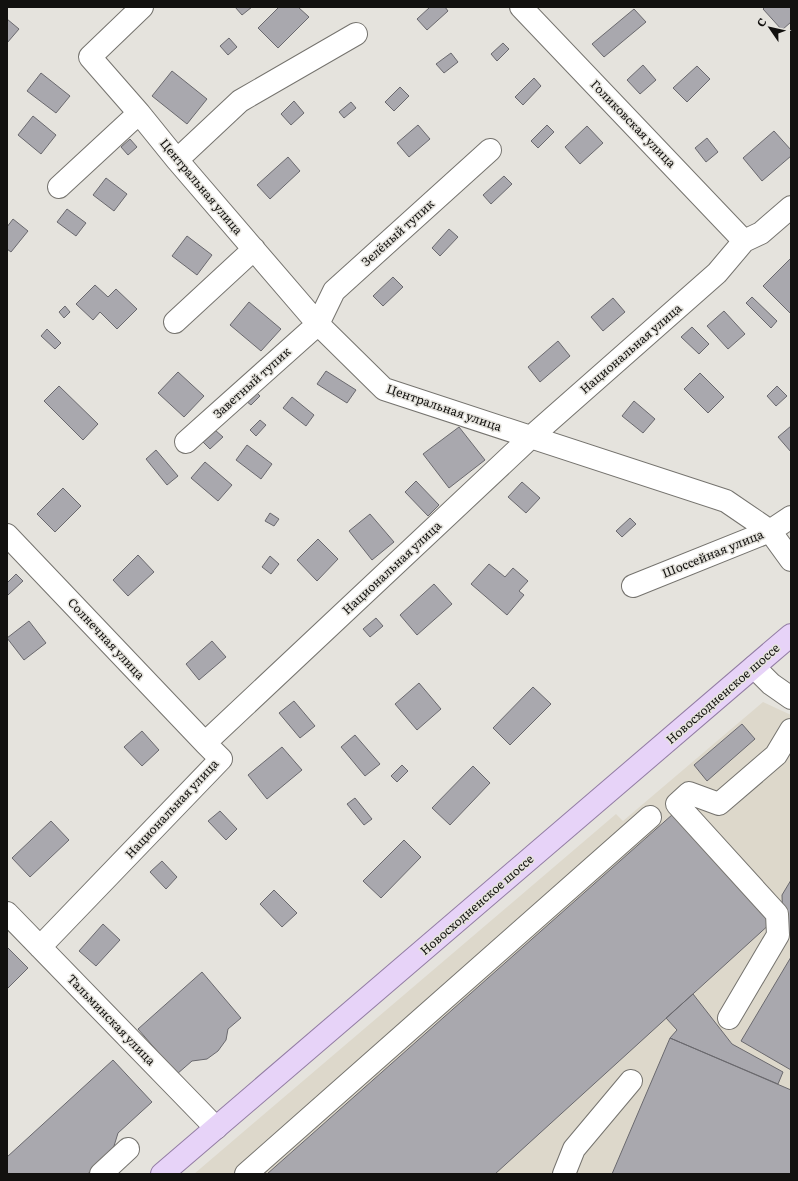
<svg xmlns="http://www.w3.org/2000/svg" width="798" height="1181" font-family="Literata,serif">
<rect width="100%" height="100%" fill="#e5e3dd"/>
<path fill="#ddd8cb" d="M763,702l28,13v459h-597l422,-360 7,7z"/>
<path fill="#a9a8ae" stroke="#6a696e" d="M235,7h17l-10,8z
M279,7h19l11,10 -31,31 -20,-20z
M430,7h15l3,4 -21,19 -10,-11z
M765,7h26v15l-9,8 -19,-21z
M634,9l12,13 -42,35 -12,-13z
M7,19l12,10 -12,14z
M229,38l8,9 -9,8 -8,-9z
M503,43l6,6 -12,12 -6,-7z
M451,53l7,9 -14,11 -8,-9z
M643,65l13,15 -16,14 -13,-14z
M697,66l13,13 -23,23 -14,-14z
M172,71l35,28 -20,25 -35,-28z
M41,73l29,23 -14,17 -29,-22z
M534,78l7,8 -18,19 -8,-8z
M400,87l9,9 -15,15 -9,-9z
M294,101l10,12 -13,12 -10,-11z
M351,102l5,6 -12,10 -5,-6z
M33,116l23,19 -15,19 -23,-19z
M418,125l12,14 -21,18 -12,-14z
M547,125l7,7 -16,16 -7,-7z
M587,126l16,17 -23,21 -15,-17z
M774,131l17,19v6l-29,25 -19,-23z
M707,138l11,14 -12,10 -11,-14z
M130,139l7,8 -9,8 -7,-8z
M288,157l12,14 -30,28 -13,-14z
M504,176l8,8 -21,20 -8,-9z
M106,178l21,16 -13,17 -21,-16z
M67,209l19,14 -10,13 -19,-14z
M13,219l15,12 -17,21 -4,-3v-22z
M449,229l9,8 -18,19 -8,-8z
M187,236l25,19 -15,20 -25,-19z
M791,258v56l-28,-28z
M393,277l10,10 -20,19 -10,-10z
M95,285l13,12 8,-8 21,20 -20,20 -17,-17 -7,8 -17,-16z
M752,297l25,24 -6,7 -25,-25z
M613,298l12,14 -22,19 -12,-14z
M249,302l32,27 -20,22 -31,-26z
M65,306l5,6 -6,6 -5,-6z
M724,311l21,23 -17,15 -21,-23z
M692,327l17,17 -10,10 -18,-17z
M47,329l14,14 -6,6 -14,-13z
M558,341l12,15 -30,26 -12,-15z
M326,371l30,19 -9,13 -30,-19z
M178,372l26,24 -20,21 -26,-24z
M700,373l24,24 -16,16 -24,-24z
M59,386l39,38 -15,16 -39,-39z
M777,386l10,10 -11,10 -9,-10z
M255,391l5,5 -9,9 -5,-4z
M292,397l22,18 -8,11 -23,-18z
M634,401l21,18 -12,14 -21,-17z
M260,420l6,5 -10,11 -6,-6z
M791,426v26l-13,-15z
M459,427l26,33 -36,28 -26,-34z
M215,430l8,7 -13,12 -7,-7z
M247,445l25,19 -11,15 -25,-19z
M156,450l22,26 -11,9 -21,-26z
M205,462l27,23 -14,16 -27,-23z
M416,481l23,24 -11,11 -23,-24z
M522,482l18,16 -14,15 -18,-16z
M63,488l18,18 -26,26 -18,-18z
M270,513l9,6 -5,7 -9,-5z
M370,514l24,28 -22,18 -23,-29z
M630,518l6,6 -14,13 -6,-6z
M318,539l20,20 -21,22 -20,-21z
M138,555l16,17 -26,24 -15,-16z
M270,556l9,8 -8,10 -9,-7z
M489,564l16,13 8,-9 15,13 -9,10 5,4 -17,20 -36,-31z
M16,574l7,7 -15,14 -1,-1v-11z
M434,584l18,20 -35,31 -17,-20z
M376,618l7,8 -13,11 -7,-8z
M29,621l17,22 -22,17 -17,-22z
M212,641l14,16 -27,23 -13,-16z
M419,683l22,26 -24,21 -22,-26z
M533,687l18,17 -41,41 -17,-17z
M294,701l21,25 -15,12 -21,-25z
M742,724l13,15 -48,42 -13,-16z
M142,731l17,19 -17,16 -18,-19z
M355,735l25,29 -15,12 -24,-29z
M282,747l20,23 -35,29 -19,-24z
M402,765l6,6 -11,11 -6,-6z
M473,766l17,17 -40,42 -18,-17z
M355,798l17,21 -8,6 -17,-21z
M220,811l17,18 -11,11 -18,-19z
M673,814l99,108 -277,252h-228z
M51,821l18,19 -39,37 -18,-19z
M404,840l17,17 -40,41 -18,-17z
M162,861l15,16 -11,12 -16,-17z
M791,880v54l-8,-5 -1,-34z
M274,890l23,23 -15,14 -22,-23z
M103,924l17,16 -24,26 -17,-15z
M7,947l21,21 -21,21z
M791,957v113l-50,-29z
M202,972l39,46 -13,11 -2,11 -8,11 -11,8 -15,2 -15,13 -39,-45z
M693,994l39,50 51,28 -5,12 -108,-46 7,-8 -11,-12z
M670,1038l121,52v84h-179z
M113,1060l39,42 -34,31 -4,13 -5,9 -15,15 -7,4h-80v-17z"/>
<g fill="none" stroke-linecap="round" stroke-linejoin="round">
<defs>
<path id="minor" d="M142,7l-52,50 49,56 38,47 141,164 66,65 342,112 44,30 21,29
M521,7l223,234
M177,160l63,-59 116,-67
M59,187l80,-74
M175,322l79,-73
M186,442l132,-118 16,-33 156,-141
M7,535l198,208
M633,586l137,-55 21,-14
M754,667l17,17 20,14
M7,913l209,215
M40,947l181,-188 -16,-16 326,-306 186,-164 27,-32 17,-8 30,-26
M729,1018l49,-83 -1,-21 -100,-110 12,-11 30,11 57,-49 15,-25
M101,1174l27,-25
M246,1174l404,-357
M564,1174l10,-25 57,-68"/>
<path id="major" d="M162,1174l629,-539"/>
</defs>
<use href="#minor" stroke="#75736e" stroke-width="24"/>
<use href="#major" stroke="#927ca3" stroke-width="24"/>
<use href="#minor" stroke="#fff" stroke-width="22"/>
<use href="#major" stroke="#e7d3f8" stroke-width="22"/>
</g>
<g text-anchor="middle" stroke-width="3" stroke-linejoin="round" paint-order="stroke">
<g font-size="12" fill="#12110f" stroke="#e5e3dd">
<text transform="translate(633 124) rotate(46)" y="4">Голиковская улица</text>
<text transform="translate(201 187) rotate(50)" y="4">Центральная улица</text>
<text transform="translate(398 233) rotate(-42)" y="4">Зелёный тупик</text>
<text transform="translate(631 349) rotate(-41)" y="4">Национальная улица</text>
<text transform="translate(252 383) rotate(-42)" y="4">Заветный тупик</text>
<text transform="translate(444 408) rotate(19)" y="4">Центральная улица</text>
<text transform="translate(713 554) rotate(-22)" y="4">Шоссейная улица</text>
<text transform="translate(392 568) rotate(-43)" y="4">Национальная улица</text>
<text transform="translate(106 639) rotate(47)" y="4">Солнечная улица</text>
<text transform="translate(723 694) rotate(-41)" y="4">Новосходненское шоссе</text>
<text transform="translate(172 809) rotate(-47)" y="4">Национальная улица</text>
<text transform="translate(477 905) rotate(-41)" y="4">Новосходненское шоссе</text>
<text transform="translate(111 1020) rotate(46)" y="4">Тальминская улица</text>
</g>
</g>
<rect width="798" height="1181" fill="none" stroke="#12110f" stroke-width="16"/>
<g transform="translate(770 28) rotate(304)" stroke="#e5e3dd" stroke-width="3" paint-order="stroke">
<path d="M0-3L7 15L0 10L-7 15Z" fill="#12110f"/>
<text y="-6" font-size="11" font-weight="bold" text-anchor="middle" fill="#12110f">С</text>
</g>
</svg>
